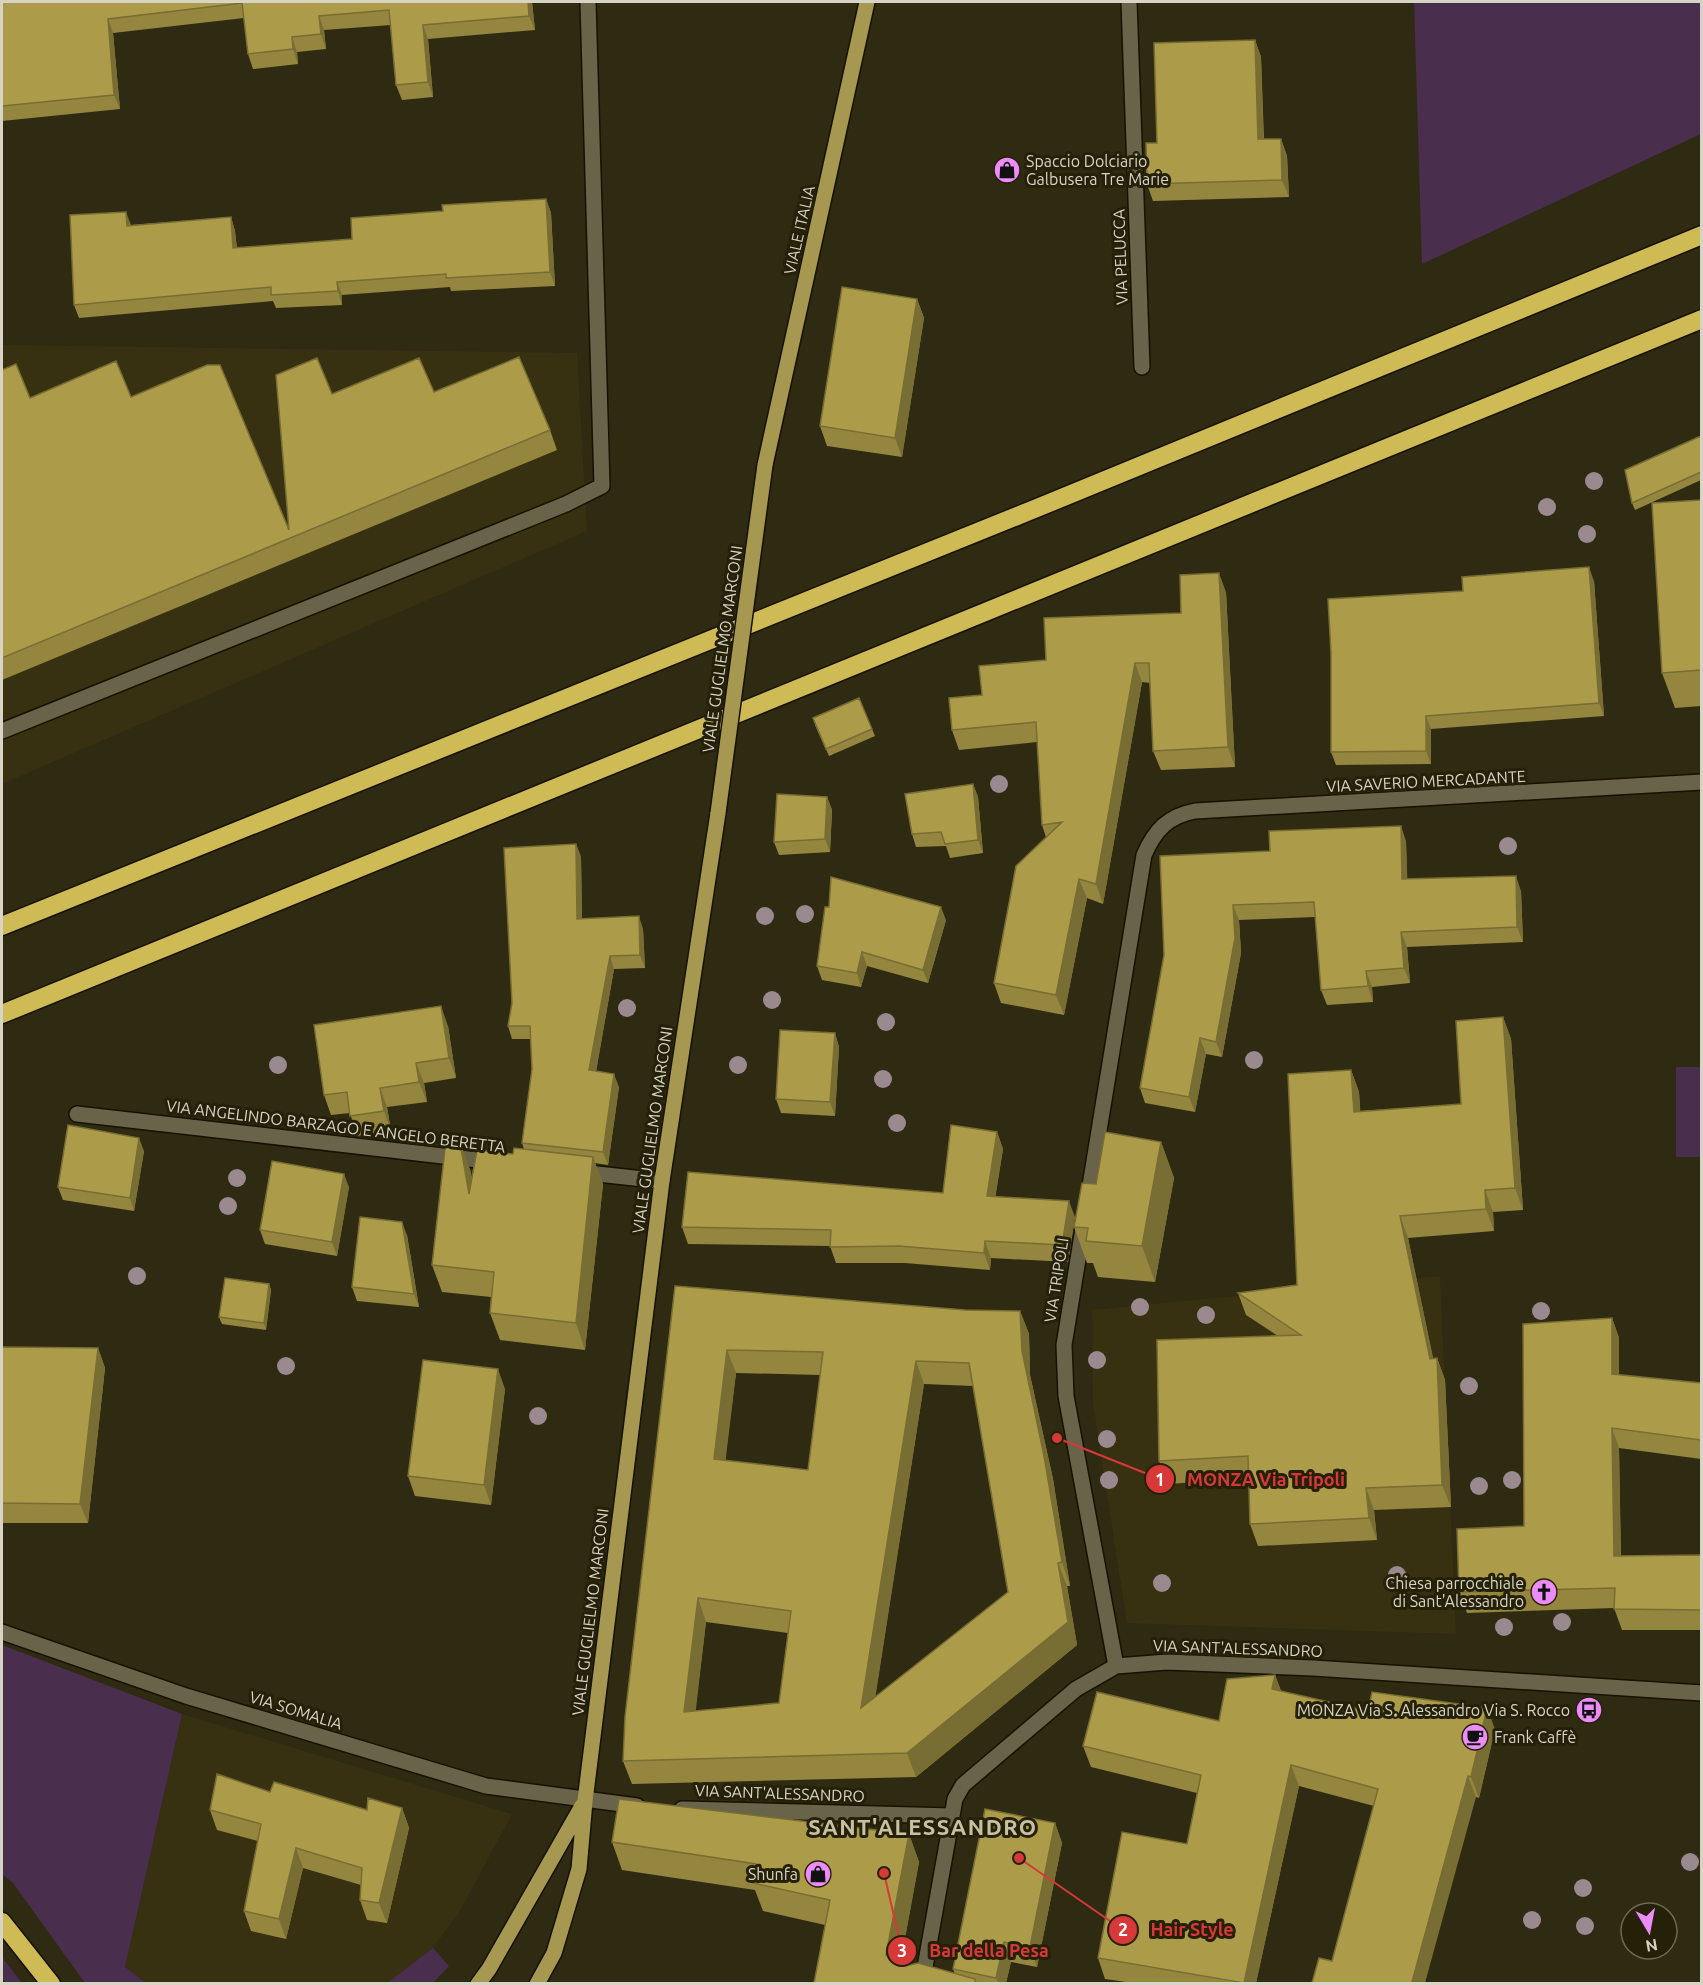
<svg xmlns="http://www.w3.org/2000/svg" width="1703" height="1985" font-family="Ubuntu,sans-serif">
<rect width="100%" height="100%" fill="#2f2a12"/>
<path fill="#383111" d="M2,345l575,8 10,178 -585,253z
M1440,1276l16,358 -329,-11 -34,-220 -1,-93z
M182,1714l330,100 -52,97 -27,37 -46,35h-241l-21,-15z"/>
<path fill="#4a2e4e" d="M1414,2h287v132l-279,130z
M1676,1067h25v90h-25z
M2,1645l180,69 -57,253 21,16h-61l-72,-100 -11,-9z
M433,1948l16,18 -16,17h-46z
M2,1957l20,26h-16l-4,-5z"/>
<g fill="none" stroke-linecap="round" stroke-linejoin="round">
<defs>
<path id="minor" d="M1129,2l13,365
M2,731l564,-227 36,-18 -14,-484
M77,1114l418,48
M579,1172l83,9
M2,1632l184,64 300,90 151,20
M1116,1666l-50,-270 -2,-51 80,-490c11,-25 24,-39 51,-44l507,-29
M682,1809l270,7
M922,1984l33,-185 8,-14 113,-96 40,-23 51,-4 146,6 389,25"/>
<path id="major" d="M765,465l102,-463
M478,1984l11,-15 93,-163
M537,1984l17,-31 25,-84 6,-68 77,-620 56,-368"/>
<path id="highway" d="M2,926l1030,-416 670,-275
M2,1014l1700,-695
M2,1922l49,62"/>
</defs>
<use href="#minor" stroke="#171200" stroke-width="18"/>
<use href="#major" stroke="#171200" stroke-width="18"/>
<use href="#highway" stroke="#171200" stroke-width="21"/>
<use href="#minor" stroke="#686349" stroke-width="15"/>
<use href="#major" stroke="#a69850" stroke-width="15"/>
<use href="#highway" stroke="#cfbb55" stroke-width="18"/>
<defs>
<path id="major-bridge" d="M718,813l47,-348"/>
</defs>
<use href="#major-bridge" stroke="#171200" stroke-width="18" stroke-linecap="butt"/>
<use href="#major-bridge" stroke="#a69850" stroke-width="15"/>
</g>
<g fill="#9b8990">
<circle cx="1594" cy="481" r="9"/>
<circle cx="1547" cy="507" r="9"/>
<circle cx="1587" cy="534" r="9"/>
<circle cx="999" cy="784" r="9"/>
<circle cx="1508" cy="846" r="9"/>
<circle cx="805" cy="914" r="9"/>
<circle cx="765" cy="916" r="9"/>
<circle cx="772" cy="1000" r="9"/>
<circle cx="627" cy="1008" r="9"/>
<circle cx="886" cy="1022" r="9"/>
<circle cx="1254" cy="1060" r="9"/>
<circle cx="278" cy="1065" r="9"/>
<circle cx="738" cy="1065" r="9"/>
<circle cx="883" cy="1079" r="9"/>
<circle cx="897" cy="1123" r="9"/>
<circle cx="237" cy="1178" r="9"/>
<circle cx="228" cy="1206" r="9"/>
<circle cx="137" cy="1276" r="9"/>
<circle cx="1140" cy="1307" r="9"/>
<circle cx="1541" cy="1311" r="9"/>
<circle cx="1206" cy="1315" r="9"/>
<circle cx="1097" cy="1360" r="9"/>
<circle cx="286" cy="1366" r="9"/>
<circle cx="1469" cy="1386" r="9"/>
<circle cx="538" cy="1416" r="9"/>
<circle cx="1107" cy="1439" r="9"/>
<circle cx="1109" cy="1480" r="9"/>
<circle cx="1512" cy="1480" r="9"/>
<circle cx="1479" cy="1486" r="9"/>
<circle cx="1397" cy="1575" r="9"/>
<circle cx="1162" cy="1583" r="9"/>
<circle cx="1562" cy="1622" r="9"/>
<circle cx="1504" cy="1627" r="9"/>
<circle cx="1690" cy="1862" r="9"/>
<circle cx="1583" cy="1888" r="9"/>
<circle cx="1532" cy="1920" r="9"/>
<circle cx="1585" cy="1926" r="9"/>
</g>
<path fill="#94863f" fill-rule="evenodd" d="M2,2h530l3,28 -107,9 5,58 -31,3 -6,-15 -5,-60 -67,5 2,19 -29,3 1,12 -45,5 -5,-15 -4,-36 -131,15 7,76 -118,12z
M1255,40l6,17 3,82h17l6,17 2,41 -136,4 -6,-17 10,-41z
M546,199l5,14 4,73 -104,5 -1,-4 -108,8v10l-66,3 -3,-7 -194,17 -5,-13 57,-80 100,-8 4,14 2,17 115,-9 91,-28z
M917,299l7,19 -22,139 -75,-11 -7,-20z
M2,370l28,28 101,-1 158,133 43,-136 102,-2 116,38 7,20 -555,230z
M1701,436v44l-66,30 -3,-7z
M1701,500v206l-26,2 -13,-35z
M1594,581l10,135 -173,13v35l-95,1 -5,-13 132,-161z
M1226,592l9,175 -74,3 -8,-19 -3,-68 -8,-1 -39,222 -16,-6 -23,117 -63,-12 -7,-20 52,-146 -4,-12 -5,-83 -78,8 -7,-20 30,-35 64,-35 135,-47z
M815,725l57,4 3,7 -46,20z
M973,784l5,13 5,56 -33,5 -4,-12 -30,1 -4,-13z
M827,797l5,13 -2,42 -51,3 -5,-13z
M1406,841l1,38 114,12 2,51 -116,5 3,36 -38,4 1,15 -46,3 -6,-15 -6,-73 -76,3 2,33 -19,104 -16,-3 -11,58 -50,-9 -5,-15 24,-133 106,-104z
M576,844l5,13 1,62 61,10 2,39 -31,1 -18,102 23,16 -11,78 -13,-2 8,21 -18,166 -85,-10 -10,-27 1,-16 -49,-5 -10,-27 38,-96 2,9 52,-29 -2,-6 10,-74 -1,-30h-19l-4,-13z
M946,920l-18,63 -61,-17 -6,21 -39,-7 -5,-14z
M1503,1017l8,22 12,171 -30,2 1,19 -86,7 25,121 4,-1 8,22 6,127 -77,3 3,30 -119,6 -8,-22 -1,-45 -82,5 -8,-23 119,-125 -32,-21 -8,-22 59,-8 54,-215 8,22 1,19 101,-7z
M448,1026l8,52 -32,5 3,19 -40,5 4,24 -34,5 -7,-23 -19,2 -7,-20z
M835,1033l4,14 -4,69 -54,-3 -5,-14z
M997,1132l6,17 -8,48 80,20 -7,45 -77,-4 -1,12 -85,-7h-69l-6,-17 -142,-2 -6,-17 261,-34z
M1161,1142l13,36 -19,104 -57,-5 -5,-14h-6l-13,-36 22,-43z
M144,1151l-10,60 -71,-11 -5,-13z
M349,1187l-12,69 -72,-12 -5,-14z
M407,1235l12,72 -62,-6 -5,-14z
M269,1284l2,6 -5,40 -44,-6 -3,-7z
M675,1286l290,24 55,1 9,23 1,41 23,104 17,107h-3l10,59 -161,132 -284,7 -9,-23zM736,1373l84,2 -12,95 -83,-10zM924,1384l49,2 35,206 -133,105zM706,1622l82,11 -9,70 -84,8z
M1612,1318l7,20v37l82,8v76l-82,-11 2,108 80,-1v75h-79l-8,-22 -147,5 -8,-21 65,-66z
M2,1347l96,1 7,20 -17,155h-86z
M505,1389l-14,116 -76,-9 -7,-20z
M1275,1675l6,16 87,20 127,18 -16,69 -3,-1 -144,164 42,-155 -75,-20 -43,197h-123l-28,-4 -7,-21 89,-114 10,-51 -106,-26 -8,-21 136,-25z
M270,1792l97,18 35,-2 7,20 -22,95 -20,-3 -7,-20 1,-15 -58,-17 -17,71 -35,-8 -7,-20 14,-70 -41,-11 -7,-20z
M1055,1823l7,20 -25,124 -26,-5 -5,21h-192l11,-58 -62,-14 -8,-21 -133,-20 -10,-28 297,-8 10,28 -18,97 9,6 45,9 -2,-5z"/>
<path fill="#786d33" d="M528,2h4l3,28 -6,-14z
M319,16l5,14 2,19 -5,-15z
M108,19l5,14 7,76 -6,-14z
M423,25l5,14 5,58 -5,-15z
M292,37l5,15 1,12 -5,-15z
M1255,40l6,17 3,100 -6,-18z
M1281,139l6,17 2,41 -7,-17z
M546,199l5,14 4,73 -5,-14z
M126,212l5,13 -4,1z
M231,217l4,14 3,31 -5,-14z
M337,282l5,13v10l-4,-14z
M917,299l7,19 -22,139 -7,-19z
M1589,567l5,14 10,135 -5,-13z
M1219,573l7,19 9,175 -7,-20z
M1135,663l7,19 -39,222 -7,-20z
M1426,716l5,13v35l-5,-13z
M973,784l5,13 5,56 -5,-13z
M827,797l5,13 -2,42 -5,-13z
M1401,826l5,15 2,54 -6,-16z
M576,844l5,13 1,75 -5,-13z
M1516,876l5,15 2,51 -6,-15z
M1079,879l8,19 -23,117 -8,-20z
M1233,905l6,15 2,33 -19,104 -6,-15z
M941,907l5,13 -18,63 -5,-13z
M639,916l4,13 2,39 -5,-13z
M1401,932l6,15 3,36 -6,-15z
M862,952l5,14 -6,21 -4,-14z
M610,956l4,13 -20,115 -5,-14z
M1366,971l6,16 1,15 -5,-16z
M441,1006l7,20 8,52 -7,-20z
M1503,1017l8,22 12,171 -8,-22z
M835,1033l4,14 -4,69 -5,-14z
M1200,1038l6,16 -11,58 -6,-15z
M416,1063l8,20 3,19 -8,-20z
M1351,1070l8,22 3,42 -8,-22z
M614,1074l5,13 -11,78 -5,-13z
M380,1088l7,19 4,24 -7,-20z
M997,1132l6,17 -10,64 -6,-17z
M139,1138l5,13 -10,60 -4,-13z
M460,1142l10,27 8,52 -9,-27z
M1161,1142l13,36 -19,104 -13,-36z
M593,1157l10,27 -18,166 -9,-27z
M344,1174l5,13 -12,69 -5,-14z
M1485,1190l8,22 1,19 -8,-22z
M1069,1201l6,16 -7,45 -6,-17z
M1400,1216l8,22 30,143 -8,-22z
M402,1222l5,13 12,72 -5,-13z
M985,1241l6,17 -1,12 -6,-17z
M269,1284l2,6 -5,40 -2,-7z
M1020,1311l9,23 1,41 23,104 17,107 -8,-24 -40,-211z
M1612,1318l7,20v57l-7,-21z
M98,1348l7,20 -17,155 -8,-19z
M727,1350l9,23 -13,109 -9,-23z
M1437,1358l8,22 6,127 -9,-22z
M916,1361l8,23 -54,348 -9,-24z
M498,1369l7,20 -14,116 -7,-20z
M1612,1428l7,20 2,128 -7,-20z
M1366,1488l8,22 3,30 -8,-22z
M1058,1563l9,23 10,59 -161,132 -9,-24z
M698,1598l8,24 -13,113 -9,-23z
M1275,1675l8,21 -11,-7z
M1487,1708l8,21 -16,69 -8,-21z
M1291,1765l8,21 -43,197h-12z
M1468,1776l8,21 -51,186h-12l-1,-1z
M402,1808l7,20 -22,95 -8,-20z
M1055,1823l7,20 -25,124 -7,-20z
M909,1834l10,28 -22,121 -11,-28z
M296,1848l7,20 -17,71 -7,-20z
M1004,1942l7,20 -5,21h-8l-2,-5z"/>
<path fill="#ac9c49" stroke="#786d33" stroke-width="1.5" fill-rule="evenodd" d="M2,2h526l1,14 -106,9 5,57 -32,3 -7,-75 -70,6 2,18 -29,3 1,12 -45,5 -6,-51 -134,16 6,76 -112,11z
M1255,40l3,99h23l1,41 -135,4 -1,-41h11l-3,-100z
M546,199l4,73 -104,6v-4l-109,8 1,9 -67,4v-8l-197,18 -4,-90 56,-3 1,14 104,-9 2,31 119,-9 -1,-21 92,-7 -1,-6z
M842,287l75,12 -22,139 -75,-12z
M519,357l31,73 -548,228v-288l14,-6 14,34 86,-37 15,36 76,-32h13l69,165 -13,-155 41,-17 15,36 87,-36 15,34z
M1701,436v36l-69,31 -7,-33z
M1701,500v170l-39,3 -10,-170z
M1589,567l10,136 -173,13v35l-95,1v-99l-3,-54 135,-8 -1,-14z
M1219,573l9,174 -75,4 -4,-88h-14l-39,221 -17,-5 -23,116 -62,-12 22,-117 46,-44 -20,3 -6,-103 -84,8 -3,-32 33,-3 -3,-29 67,-6 -2,-42 137,-5 -1,-38z
M859,698l13,31 -46,20 -13,-31z
M973,784l5,56 -33,4 -4,-12 -29,2 -7,-40z
M777,794l50,3 -2,42 -51,3z
M1401,826l1,53 114,-3 1,51 -116,5 3,36 -38,3 2,15 -47,4 -7,-88 -81,3 2,33 -19,104 -16,-4 -11,59 -49,-9 24,-133 -4,-99 110,-5 -1,-20z
M576,844l1,75 62,-3 1,39 -30,1 -21,114 25,4 -11,78 -81,-9 10,-74 -2,-43h-22l4,-23 -8,-155z
M831,877l110,30 -18,63 -61,-18 -5,21 -40,-7 8,-59h4z
M441,1006l8,52 -33,5 3,19 -39,6 4,23 -34,5 -3,-24 -23,3 -10,-70z
M1503,1017l12,171 -30,2 1,19 -86,7 30,143 7,-1 5,127 -76,3 3,30 -119,6 -2,-68 -89,5 -2,-121 144,-5 -63,-42 59,-8 -9,-211 63,-4 3,42 107,-8 -5,-83z
M780,1030l55,3 -5,69 -54,-3z
M68,1125l71,13 -9,60 -72,-11z
M951,1125l46,7 -10,64 82,5 -7,44 -77,-4 -1,12 -85,-7 -69,1 1,-17 -149,-3 6,-55 255,21z
M1105,1132l56,10 -19,104 -56,-5 2,-13 -14,-1 8,-44 14,1z
M446,1140l14,2 9,52 8,-44 36,4 1,-6 79,9 -17,166 -86,-10 4,-41 -62,-7z
M272,1161l72,13 -12,68 -72,-12z
M360,1217l42,5 12,72 -62,-7z
M225,1278l44,6 -5,39 -45,-6z
M675,1286l290,24 55,1 2,40 22,105 18,106 -4,1 10,59 -161,131 -284,8 2,-44zM727,1350l96,2 -15,118 -94,-11zM916,1361l53,2 39,229 -147,116zM698,1598l93,13 -12,92 -95,9z
M1612,1318v56l89,9v57l-89,-12 2,128 87,-1v55l-87,-1 1,-21 -156,4 -2,-63 67,-3 -1,-202z
M2,1347l96,1 -18,156 -78,-1z
M423,1360l75,9 -14,116 -76,-9z
M1275,1675l-3,14 96,22 4,-19 115,16 -16,69 -3,-1 -56,206 5,1h-105l7,-25 13,3 46,-172 -87,-24 -47,218 -146,-25 24,-126 65,12 14,-69 -118,-29 14,-54 122,29 8,-42z
M217,1774l53,18 4,-10 93,28 1,-12 34,10 -23,95 -19,-3 2,-32 -66,-20 -17,71 -35,-8 17,-87 -51,-14z
M619,1799l290,35 -23,121 17,4 7,6 8,-2 57,16v4h-161l16,-83 -77,-17 3,-19 -144,-22z
M985,1809l70,14 -25,124 -26,-5 -8,36 -43,-9z"/>
<defs>
<symbol id="shop-disc" viewBox="-11 -11 22 22"><circle r="9.5" fill="#ed8cf9" stroke="#252008"/><path d="M-5-2.5h2.3a2.7 3.5 0 0 1 5.4 0H5L5.5 6h-11ZM-1.5-2.5h3a1.5 2.3 0 0 0-3 0Z" fill="#111"/></symbol>
<symbol id="church-disc" viewBox="-11 -11 22 22"><circle r="9.5" fill="#ed8cf9" stroke="#252008"/><path d="M-1.2-6h2.4v3.5h3.3v2.4h-3.3V6h-2.4V-.1h-3.3v-2.4h3.3Z" fill="#111"/></symbol>
<symbol id="bus-disc" viewBox="-11 -11 22 22"><circle r="9.5" fill="#ed8cf9" stroke="#252008"/><path d="M-5-6H5V4H4V6H2V4H-2V6H-4V4H-5ZM-3.5-4V0h7V-4ZM-3.5 1.2v1.5H-2V1.2ZM2 1.2v1.5H3.5V1.2Z" fill="#111"/></symbol>
<symbol id="cafe-disc" viewBox="-11 -11 22 22"><circle r="9.5" fill="#ed8cf9" stroke="#252008"/><path d="M-5.5-4.5H6V0H3Q3 3.5 0 3.5H-2.5Q-5.5 3.5-5.5 0ZM3-3.2v2h1.7v-2ZM-6 4.5H4V6H-6Z" fill="#111"/></symbol>
</defs>
<g fill-rule="evenodd">
<use href="#shop-disc" x="992" y="155" width="30" height="30"/>
<use href="#church-disc" x="1529" y="1577" width="30" height="30"/>
<use href="#bus-disc" x="1574" y="1695" width="30" height="30"/>
<use href="#cafe-disc" x="1460" y="1722" width="30" height="30"/>
<use href="#shop-disc" x="803" y="1859" width="30" height="30"/>
</g>
<g text-anchor="middle" stroke-width="6" stroke-linejoin="round" paint-order="stroke">
<g font-size="16" fill="#d7d4c6" stroke="#252008" text-anchor="end">
<text x="1026" y="167" text-anchor="start">Spaccio Dolciario<tspan x="1026" dy="18">Galbusera Tre Marie</tspan></text>
<text x="1524" y="1589">Chiesa parrocchiale<tspan x="1524" dy="18">di Sant'Alessandro</tspan></text>
<text x="1570" y="1716">MONZA Via S. Alessandro Via S. Rocco</text>
<text x="1494" y="1743" text-anchor="start">Frank Caffè</text>
<text x="798" y="1880">Shunfa</text>
</g>
<g font-size="16" fill="#d7d4c6" stroke="#252008">
<text transform="translate(799 230) rotate(-77)" y="6">VIALE ITALIA</text>
<text transform="translate(1120 257) rotate(-92)" y="6">VIA PELUCCA</text>
<text transform="translate(722 649) rotate(-82)" y="6">VIALE GUGLIELMO MARCONI</text>
<text transform="translate(1426 781) rotate(-3)" y="6">VIA SAVERIO MERCADANTE</text>
<text transform="translate(336 1126) rotate(7)" y="6">VIA ANGELINDO BARZAGO E ANGELO BERETTA</text>
<text transform="translate(652 1130) rotate(-82)" y="6">VIALE GUGLIELMO MARCONI</text>
<text transform="translate(1056 1280) rotate(-81)" y="6">VIA TRIPOLI</text>
<text transform="translate(590 1612) rotate(-83)" y="6">VIALE GUGLIELMO MARCONI</text>
<text transform="translate(1238 1648) rotate(2)" y="6">VIA SANT'ALESSANDRO</text>
<text transform="translate(296 1710) rotate(17)" y="6">VIA SOMALIA</text>
<text transform="translate(780 1793) rotate(2)" y="6">VIA SANT'ALESSANDRO</text>
</g>
<g font-size="22" font-weight="bold" letter-spacing="1.5" fill="#c7c1a4" stroke="#252008">
<text x="923" y="1835">SANT'ALESSANDRO</text>
</g>
</g>
<path fill="none" stroke="#d63938" stroke-width="2" d="M1057 1438L1160 1479M1019 1858L1123 1930M884 1873L902 1951"/>
<g fill="#d63938" stroke="#252008" stroke-width="2">
<circle cx="1057" cy="1438" r="6"/>
<circle cx="1019" cy="1858" r="6"/>
<circle cx="884" cy="1873" r="6"/>
<circle cx="1160" cy="1479" r="15"/>
<circle cx="1123" cy="1930" r="15"/>
<circle cx="902" cy="1951" r="15"/>
</g>
<g font-size="18" text-anchor="middle" font-weight="bold" fill="#fff">
<text x="1160" y="1486">1</text>
<text x="1123" y="1936">2</text>
<text x="902" y="1957">3</text>
</g>
<g font-size="18" text-anchor="middle" font-weight="bold" fill="#d63938" stroke="#252008" stroke-width="6" stroke-linejoin="round" paint-order="stroke">
<text x="1266" y="1486">MONZA Via Tripoli</text>
<text x="1192" y="1936">Hair Style</text>
<text x="989" y="1957">Bar della Pesa</text>
</g>
<rect width="1703" height="1985" fill="none" stroke="#d7d4c6" stroke-width="6"/>
<g transform="translate(1649 1931) rotate(170)"><circle r="28" fill="#252008" stroke="#6c6854" stroke-width="1.5"/>
<path d="M0-4.5L10 22L0 15L-10 22Z" fill="#ed8cf9"/>
<text y="-9" font-size="16" font-weight="bold" text-anchor="middle" fill="#d7d4c6">N</text>
</g>
</svg>
